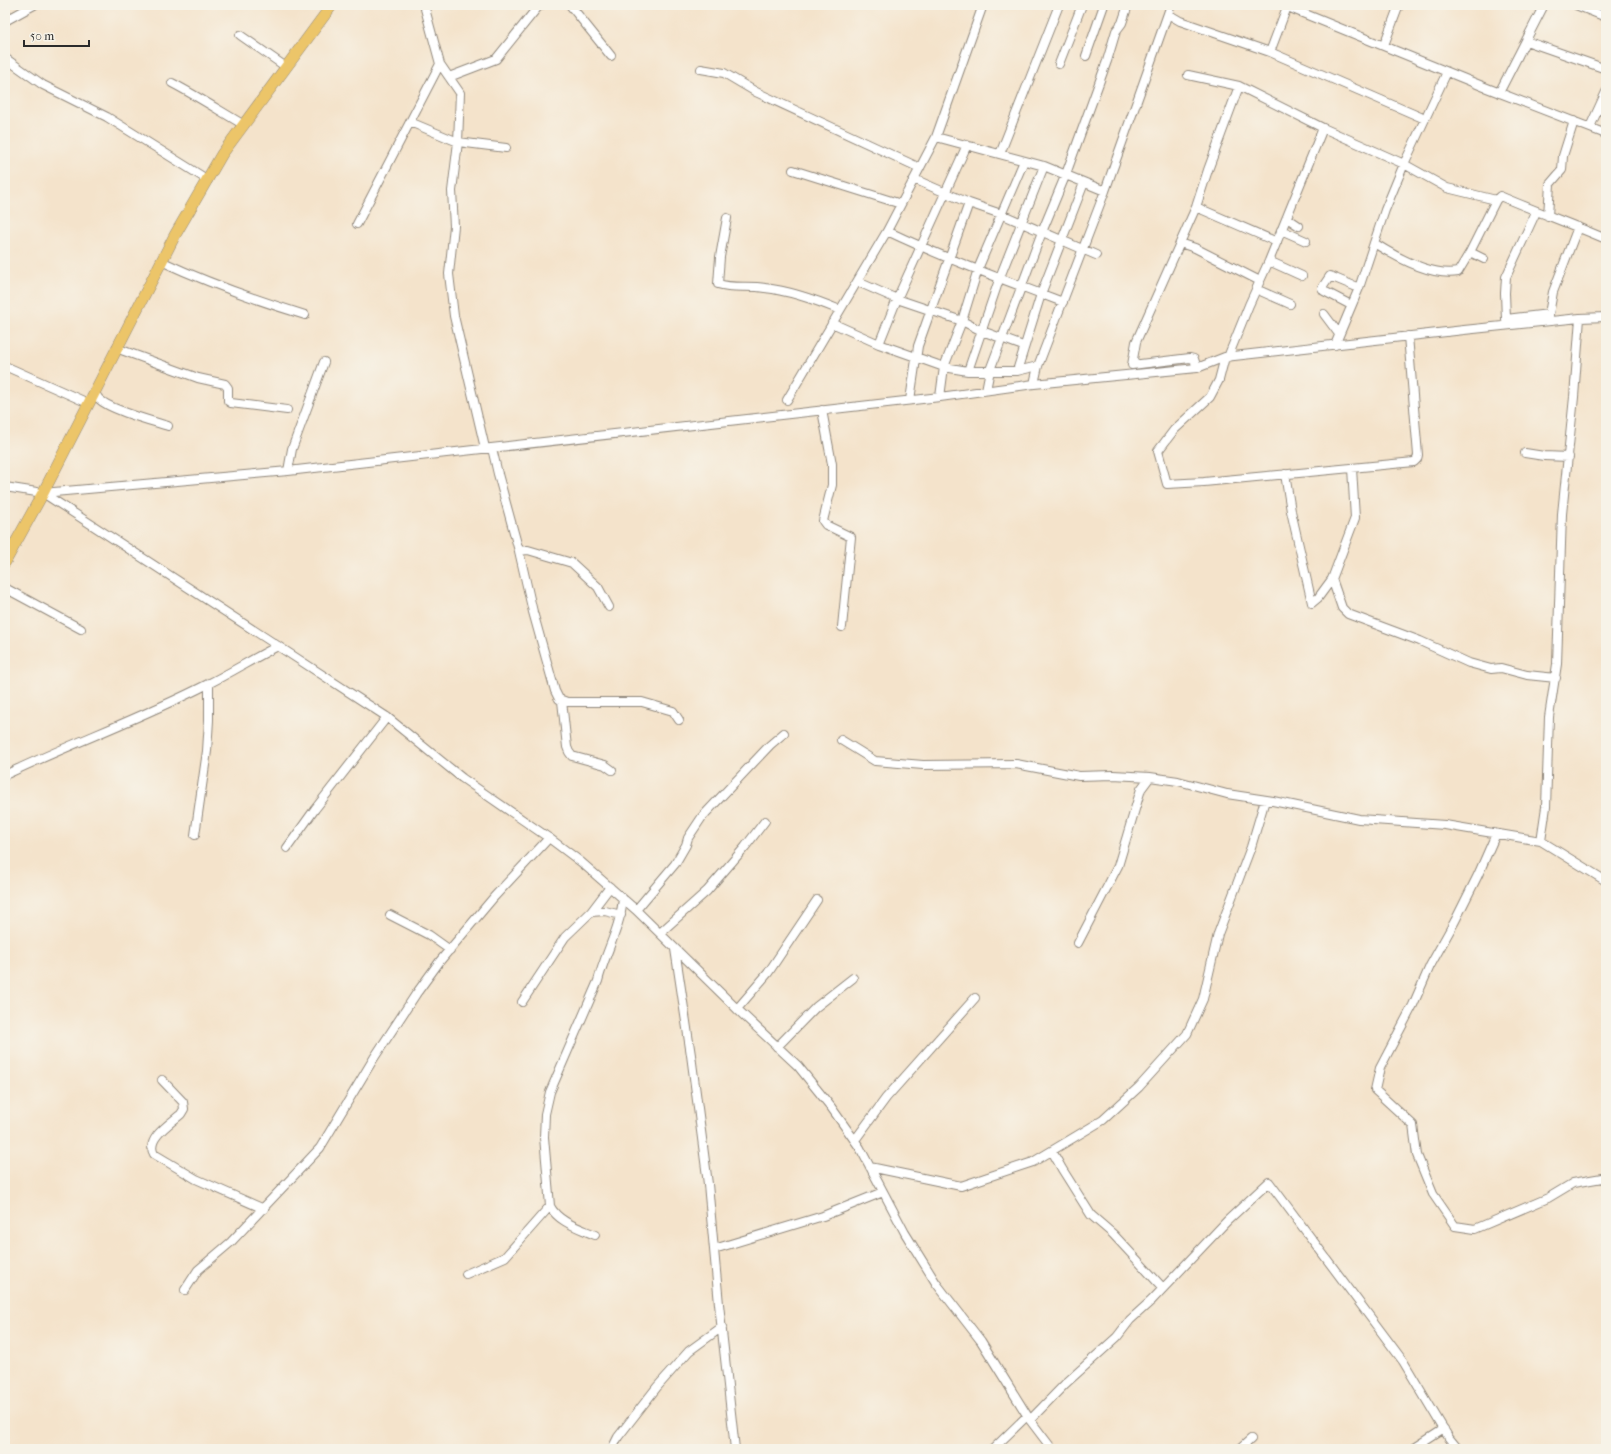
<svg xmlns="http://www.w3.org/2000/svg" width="1611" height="1454" font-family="'IM FELL French Canon',serif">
<rect width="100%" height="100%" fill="#f7f3e8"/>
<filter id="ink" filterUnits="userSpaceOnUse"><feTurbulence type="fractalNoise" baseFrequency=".025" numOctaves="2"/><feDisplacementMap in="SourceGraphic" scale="8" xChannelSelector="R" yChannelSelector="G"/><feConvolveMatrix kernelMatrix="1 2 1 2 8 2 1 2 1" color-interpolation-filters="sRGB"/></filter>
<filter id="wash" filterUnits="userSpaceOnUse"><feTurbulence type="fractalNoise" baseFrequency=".012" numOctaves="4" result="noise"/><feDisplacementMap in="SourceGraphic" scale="16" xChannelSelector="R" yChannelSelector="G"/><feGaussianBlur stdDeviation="0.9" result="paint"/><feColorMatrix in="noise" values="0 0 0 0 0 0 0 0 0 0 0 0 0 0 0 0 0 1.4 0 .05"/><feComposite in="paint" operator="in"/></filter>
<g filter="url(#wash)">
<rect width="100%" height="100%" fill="#f4e3cb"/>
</g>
<g filter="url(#ink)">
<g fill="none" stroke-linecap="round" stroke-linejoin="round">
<defs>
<path id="minor" d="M424,5l16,59 20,29 -2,49 -6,49 2,35 -5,48 5,42 31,132
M570,5l41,51
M1283,5l204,83 119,46
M1576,5l30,12
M1168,14l12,7 90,31 155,67
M5,21l29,-16
M240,35l46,32
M1526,41l80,28
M1384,45l15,-40
M1270,52l17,-45
M1086,56l18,-51
M5,58l38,27 64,32 101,63
M1059,64l23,-59
M701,69l23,4 32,19 164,76
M1188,75l51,11 84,42 81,36 43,24 49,12
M449,77l47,-18 41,-51 4,-3
M172,83c25,13 48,28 72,42
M1499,93l45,-88
M410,122l48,20 48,6
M1590,127l16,-35
M936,137l108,29 61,25
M1000,154l59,-149
M793,170l108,34
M914,179l55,24 32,11 95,41
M1196,207l81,35
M1536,212l-30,65 -1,16 1,26 43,-5 4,-22 25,-65
M1548,216l2,-32 12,-14 1,-14 11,-35
M727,218l-7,39 -2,27c15,5 31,1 47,4 26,3 51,12 75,22
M1287,218l12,8
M357,224l83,-160
M1281,230l25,11
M887,231c57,27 117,49 176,71
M1180,243l15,5 65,33
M1374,243c22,14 57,34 84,29l12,-20 26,-52 4,-4c35,15 71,28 106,43
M1470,252l14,7
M161,261c47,22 95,39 144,54
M1269,261l33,15
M858,282l39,17 65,22 20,10 41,15
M1256,289l34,15
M1351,305l-27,-14 -2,-3 8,-12 29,12
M1324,314l15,20
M832,323l47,21 65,23 24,4h49l21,-5
M879,344l18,-45 70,-154
M1335,345l24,-57 26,-78 19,-46 43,-92
M116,348l82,30 27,6 3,4v13l3,2 56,7
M1225,357l-6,23 -9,17 -36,33 -16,21 9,33 37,-2 210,-20 3,-3 1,-4 -10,-119
M1228,357l21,-52 20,-44 54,-133
M5,366l83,37
M1197,368l-3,-9 -4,-1 -58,7 4,-23 60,-135 12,-37 31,-84
M968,371l32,-94 44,-111
M1017,371l24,-77 43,-111
M1034,384l4,-18 67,-175 66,-186
M986,390l4,-20 52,-138 24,-58 41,-113 9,-30 6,-8 6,-18
M94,391c2,3 3,6 5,8 11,11 53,22 69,27
M940,397l4,-30 18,-46 16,-52 46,-108
M787,400l100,-169 49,-94 47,-132
M910,400l8,-54 51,-143
M822,410l10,54v21l-9,36 3,4 25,12 -9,90
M492,448l6,26 21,77 14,61 22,79 4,8 8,3h75l31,9 6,9
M1525,453l19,3 25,1
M288,471l4,-22 32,-87
M1285,474l6,37 21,92 6,-5 14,-19 23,-61 -3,-50
M5,487l38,6 245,-22 652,-74 94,-13 163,-16 28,-11 239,-27 116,-12 26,-1
M43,493l344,224 75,61 87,60 32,24 55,48 101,99 61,57 33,41 29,41 45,85 31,50 45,58 49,79 22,29
M519,551l9,-1 44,13 26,24 11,20
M1332,579l10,29 6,6 72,27 49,22 22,6 10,-1 26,7 29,3
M5,588l76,41
M562,701l5,46 2,5 3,4 33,9 7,5
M841,740l34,21 48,4 93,-1 63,12 34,-1 37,2
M5,775c67,-32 137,-57 203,-91 24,-12 46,-26 70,-38
M1496,834l-18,41 -23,46 -25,45 -17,39 -33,63 -5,22 38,35 4,30 16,39 22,32 20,3 73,-31 25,-15 29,-5 4,2
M195,835l12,-84 2,-31v-37
M1541,841l5,-34 3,-90 8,-53 5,-150 12,-117 6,-79
M287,848l28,-39 72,-92
M636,910l39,-46 11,-19 2,-7 14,-21 68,-72 14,-12
M591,912l14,-1 16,4
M390,915l39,20 21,15
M660,933l47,-42 38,-44 20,-26
M1078,943l40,-77 23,-77 9,-12 28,4 49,13 46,7 86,18 86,6 96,16 65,40
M675,949l16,106 17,129 11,120 16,145
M522,1002l43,-65 26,-25 19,-25
M737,1009l31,-36 49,-73
M777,1047l39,-40 37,-29
M162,1080l21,22 1,7 -3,5c-10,9 -36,25 -27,40l42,25 68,30
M855,1140l31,-42 89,-100
M1052,1151l10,18 29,46 22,19 50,54
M870,1167l91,19 72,-24 70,-42 36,-33 48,-53 16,-35 15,-65 33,-87 14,-47
M595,1235c-16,-7 -37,-13 -45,-29l-6,-69 1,-23 5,-22 48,-111c7,-28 22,-52 25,-82
M714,1249l109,-33 60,-24
M466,1274l39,-17 45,-51
M185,1290l13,-20 33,-28 89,-94 54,-90 42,-64 24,-33 54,-64 55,-59
M1030,1420l35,-36 52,-47 13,-17 22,-20 75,-79 42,-39 134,179 46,77 9,11
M612,1449l6,-12 39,-50 32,-36 33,-24
M993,1449l34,-33
M1240,1449l11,-10
M1413,1449l31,-20"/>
<path id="major" d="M5,562l38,-69 132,-258 47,-81 110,-149"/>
</defs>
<use href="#minor" stroke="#90877b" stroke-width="10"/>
<use href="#major" stroke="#90877b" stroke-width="12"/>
<use href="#minor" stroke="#fff" stroke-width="8"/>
<use href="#major" stroke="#ecc569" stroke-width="11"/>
</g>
</g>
<rect width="1611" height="1454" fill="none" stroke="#f7f3e8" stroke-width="20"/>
<path d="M24 40v6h65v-6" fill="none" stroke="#2b2b2b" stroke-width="2"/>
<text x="30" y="40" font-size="12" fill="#2b2b2b" stroke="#f7f3e8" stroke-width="3" paint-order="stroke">50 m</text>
</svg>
